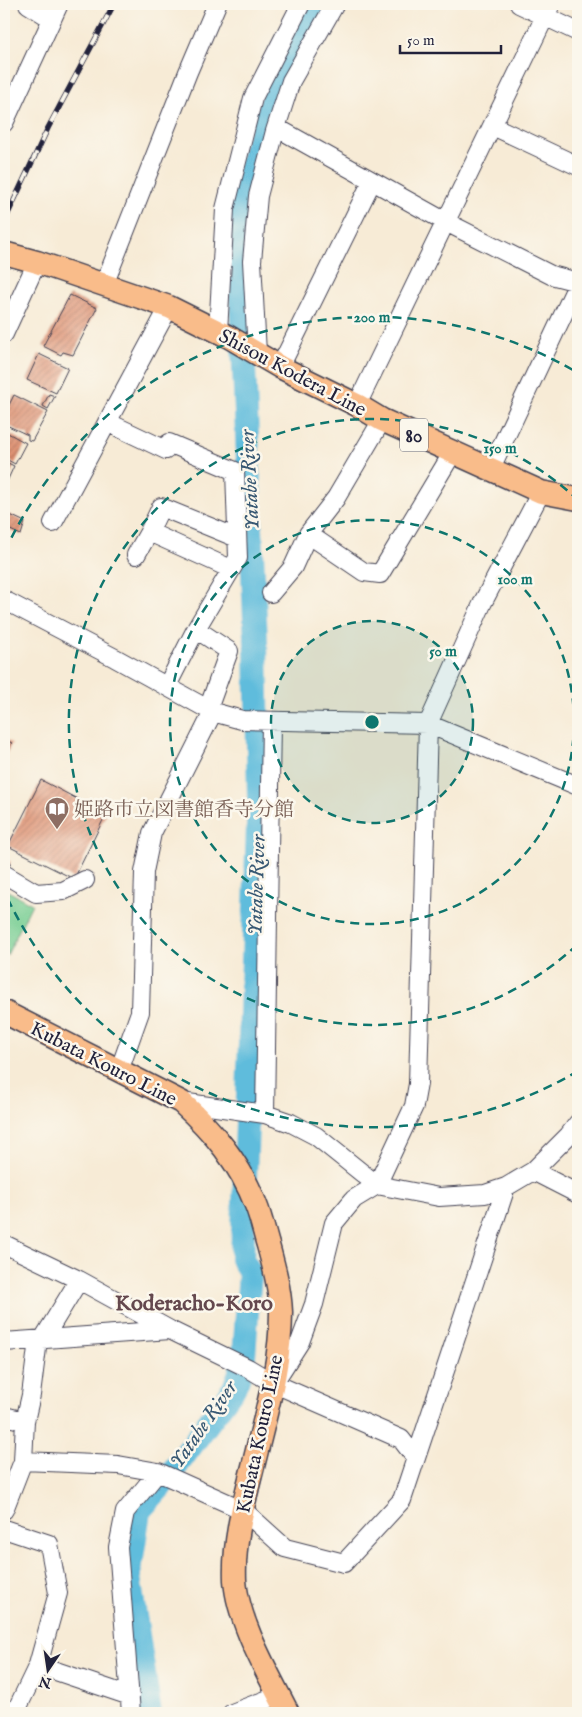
<svg xmlns="http://www.w3.org/2000/svg" width="582" height="1717" font-family="'IM FELL English','Noto Serif JP',serif">
<defs>
<pattern id="building-hatch" width="6" height="6" patternUnits="userSpaceOnUse" patternTransform="scale(1.25)"><rect width="6" height="6" fill="#de9071"/><path d="M-1 1l2-2M0 6l6-6M5 7l2-2" fill="none" stroke="#b4755e"/></pattern>
</defs>
<rect width="100%" height="100%" fill="#fbf7ec"/>
<filter id="ink" filterUnits="userSpaceOnUse"><feTurbulence type="fractalNoise" baseFrequency=".02" numOctaves="2"/><feDisplacementMap in="SourceGraphic" scale="10" xChannelSelector="R" yChannelSelector="G"/><feConvolveMatrix kernelMatrix="1 2 1 2 8 2 1 2 1" color-interpolation-filters="sRGB"/></filter>
<filter id="wash" filterUnits="userSpaceOnUse"><feTurbulence type="fractalNoise" baseFrequency=".0096" numOctaves="4" result="noise"/><feDisplacementMap in="SourceGraphic" scale="20" xChannelSelector="R" yChannelSelector="G"/><feGaussianBlur stdDeviation="1.12" result="paint"/><feColorMatrix in="noise" values="0 0 0 0 0 0 0 0 0 0 0 0 0 0 0 0 0 1.4 0 .05"/><feComposite in="paint" operator="in"/></filter>
<g filter="url(#wash)">
<rect width="100%" height="100%" fill="#f7ebd6"/>
<path fill="#76cd92" stroke="#4c7866" d="M4,889l28,15 -25,51 -3,-1z"/>
<g fill="none" stroke-linecap="round" stroke-linejoin="round">
<path stroke="#5ebcdc" stroke-width="24" d="M150,1713l-21,-136 10,-66 25,-28 70,-95 6,-15 4,-17 6,-84 -8,-13 17,-460 -3,-156 -16,-368 1,-72 14,-53 16,-46 21,-48 29,-52"/>
</g>
<g id="blocks">
<path fill="url(#building-hatch)" d="M70,295l27,13 -24,47 -10,-3 -2,3 -18,-9z
M39,354l29,14 -12,25 -29,-13z
M49,394l6,2 -7,13 -5,-3z
M14,395l34,17 -16,29 -4,-1v-5l-24,-11v-9z
M6,432l20,11 -11,21 -11,-6v-22z
M4,461l10,5 -10,22z
M6,513l19,9 -4,13 -17,-8z
M4,739l8,4 -8,15z
M41,780l65,34 -32,65 -66,-33z
M4,858l7,4 -3,5 -4,-2z"/>
</g>
</g>
<g filter="url(#ink)">
<use href="#blocks" fill-opacity="0" stroke="#424052" stroke-width="1"/>
<g fill="none" stroke-linecap="round" stroke-linejoin="round">
<defs>
<path id="minor" d="M28,4l24,15
M519,4l59,28
M4,123l55,-119
M493,126l85,40
M281,130l165,92 105,53 27,7
M104,285l84,-213 29,-68
M218,332l7,-123 28,-111 48,-94
M4,334l33,-72
M257,353l-5,-92 6,-65 17,-65 16,-50 44,-77
M280,367l92,-186
M357,405l194,-401
M382,420l-46,78 -28,36 56,38 16,2 73,-122
M107,422l59,28 3,-7 66,28 3,87 -42,71 -29,57
M491,468l87,-185
M53,523l116,-216
M136,555l13,-23
M231,569l-82,-37 12,-25 76,31
M271,593l22,-26 15,-33
M4,600l111,58 98,54 29,8 186,4 150,62
M196,629l33,22 -21,58
M4,874l32,19 27,-2 22,-11
M119,1071l21,-59 4,-140 8,-39 61,-121
M181,1102l84,12 26,9 25,13 61,49 62,12 46,-3 21,-7 27,-16 36,-36 9,-12
M265,1114l6,-393
M533,1171l45,23
M4,1244l75,36 91,50 78,38 25,15 128,56 14,18
M43,1339l36,-59
M4,1342l166,-12
M275,1381l25,-39 14,-38 20,-81 20,-24 23,-14 37,-79 4,-22 10,-360 55,-122 58,-110
M4,1416l21,5
M23,1461l95,4 40,7 85,38 42,38 59,15 58,-63 104,-313
M4,1510l19,-49 2,-40 6,-26 7,-55
M4,1529l45,15 9,49 -20,72 -23,48
M38,1665l92,31
M131,1713l-13,-166 7,-35 33,-40
M232,1713l47,-18"/>
<path id="major" d="M4,253l33,9 132,45 60,30 51,30 77,38 25,15 159,72 37,7
M4,1012l177,90c32,29 59,61 75,103 5,12 8,27 12,40 6,22 12,44 13,67 0,45 -12,90 -23,134 -10,43 -25,89 -23,134 3,43 34,95 53,133"/>
</defs>
<use href="#minor" stroke="#424052" stroke-width="20"/>
<use href="#major" stroke="#424052" stroke-width="25"/>
<use href="#minor" stroke="#fff" stroke-width="18"/>
<use href="#major" stroke="#f9bc8a" stroke-width="22"/>
<defs>
<path id="rail" d="M4,222l44,-94 66,-124"/>
</defs>
<use href="#rail" stroke="#22223b" stroke-width="5.5"/>
<use href="#rail" stroke="#fbf7ec" stroke-width="4" stroke-dasharray="11" stroke-linecap="butt"/>
</g>
</g>
<circle cx="372" cy="722" r="101" fill="#0f766e" fill-opacity=".12"/>
<g fill="none" stroke="#0f766e" stroke-width="2.5" stroke-dasharray="9 6">
<circle cx="372" cy="722" r="101"/>
<circle cx="372" cy="722" r="202"/>
<path d="M577 945A303 303 0 1 1 577 499"/>
<path d="M578 1071A405 405 0 0 1 5 893M5 551A405 405 0 0 1 578 373"/>
</g>
<defs>
<symbol id="library-pin" viewBox="-11 -11 22 30"><path d="M0 17L-7.5 6A9.5 9.5 0 1 1 7.5 6Z" fill="#8d6e63" stroke="#fbf7ec"/><path d="M-6-4Q-3-5.5-.7-3.5V5Q-3 3-6 4ZM6-4Q3-5.5 .7-3.5V5Q3 3 6 4Z" fill="#fff"/></symbol>
</defs>
<g fill-rule="evenodd">
<use href="#library-pin" x="43" y="795" width="28" height="38"/>
</g>
<g text-anchor="middle" stroke-width="5" stroke-linejoin="round" paint-order="stroke">
<rect fill="#fbf7ec" stroke="#636270" stroke-width="1" x="400" y="418.5" width="28" height="33" rx="4"/>
<g font-size="19" font-weight="bold" fill="#22223b">
<text x="414" y="442">80</text>
</g>
<g font-size="20" fill="#22223b" stroke="#fbf7ec">
<text transform="translate(293 372) rotate(28)" y="7">Shisou Kodera Line</text>
<text transform="translate(104 1063) rotate(27)" y="7">Kubata Kouro Line</text>
<text transform="translate(259 1434) rotate(-78)" y="7">Kubata Kouro Line</text>
</g>
<g font-size="20" fill="#785e54" stroke="#fbf7ec" text-anchor="start">
<text x="74" y="816">姫路市立図書館香寺分館</text>
</g>
<g font-size="21" font-style="italic" fill="#375873" stroke="#fbf7ec">
<text transform="translate(249 480) rotate(-93)" y="7">Yatabe River</text>
<text transform="translate(256 885) rotate(-88)" y="7">Yatabe River</text>
<text transform="translate(203 1424) rotate(-55)" y="7">Yatabe River</text>
</g>
<g font-size="22" font-weight="bold" fill="#64484e" stroke="#fbf7ec">
<text x="194" y="1310">Koderacho-Koro</text>
</g>
</g>
<circle cx="372" cy="722" r="8" fill="#0f766e" stroke="#fbf7ec" stroke-width="2.5"/>
<g font-size="15" text-anchor="middle" font-weight="bold" fill="#0f766e" stroke="#fbf7ec" stroke-width="5" stroke-linejoin="round" paint-order="stroke">
<text x="372" y="322">200 m</text>
<text x="500" y="453">150 m</text>
<text x="515" y="584">100 m</text>
<text x="443" y="656">50 m</text>
</g>
<rect width="582" height="1717" fill="none" stroke="#fbf7ec" stroke-width="20"/>
<g transform="translate(48 1670) rotate(193)" stroke="#fbf7ec" stroke-width="4" paint-order="stroke">
<path d="M0-4L9 19L0 12L-9 19Z" fill="#22223b"/>
<text y="-8" font-size="14" font-weight="bold" text-anchor="middle" fill="#22223b">N</text>
</g>
<path d="M400 45v8h101v-8" fill="none" stroke="#22223b" stroke-width="2.5"/>
<text x="407" y="45" font-size="15" fill="#22223b" stroke="#fbf7ec" stroke-width="4" paint-order="stroke">50 m</text>
</svg>
